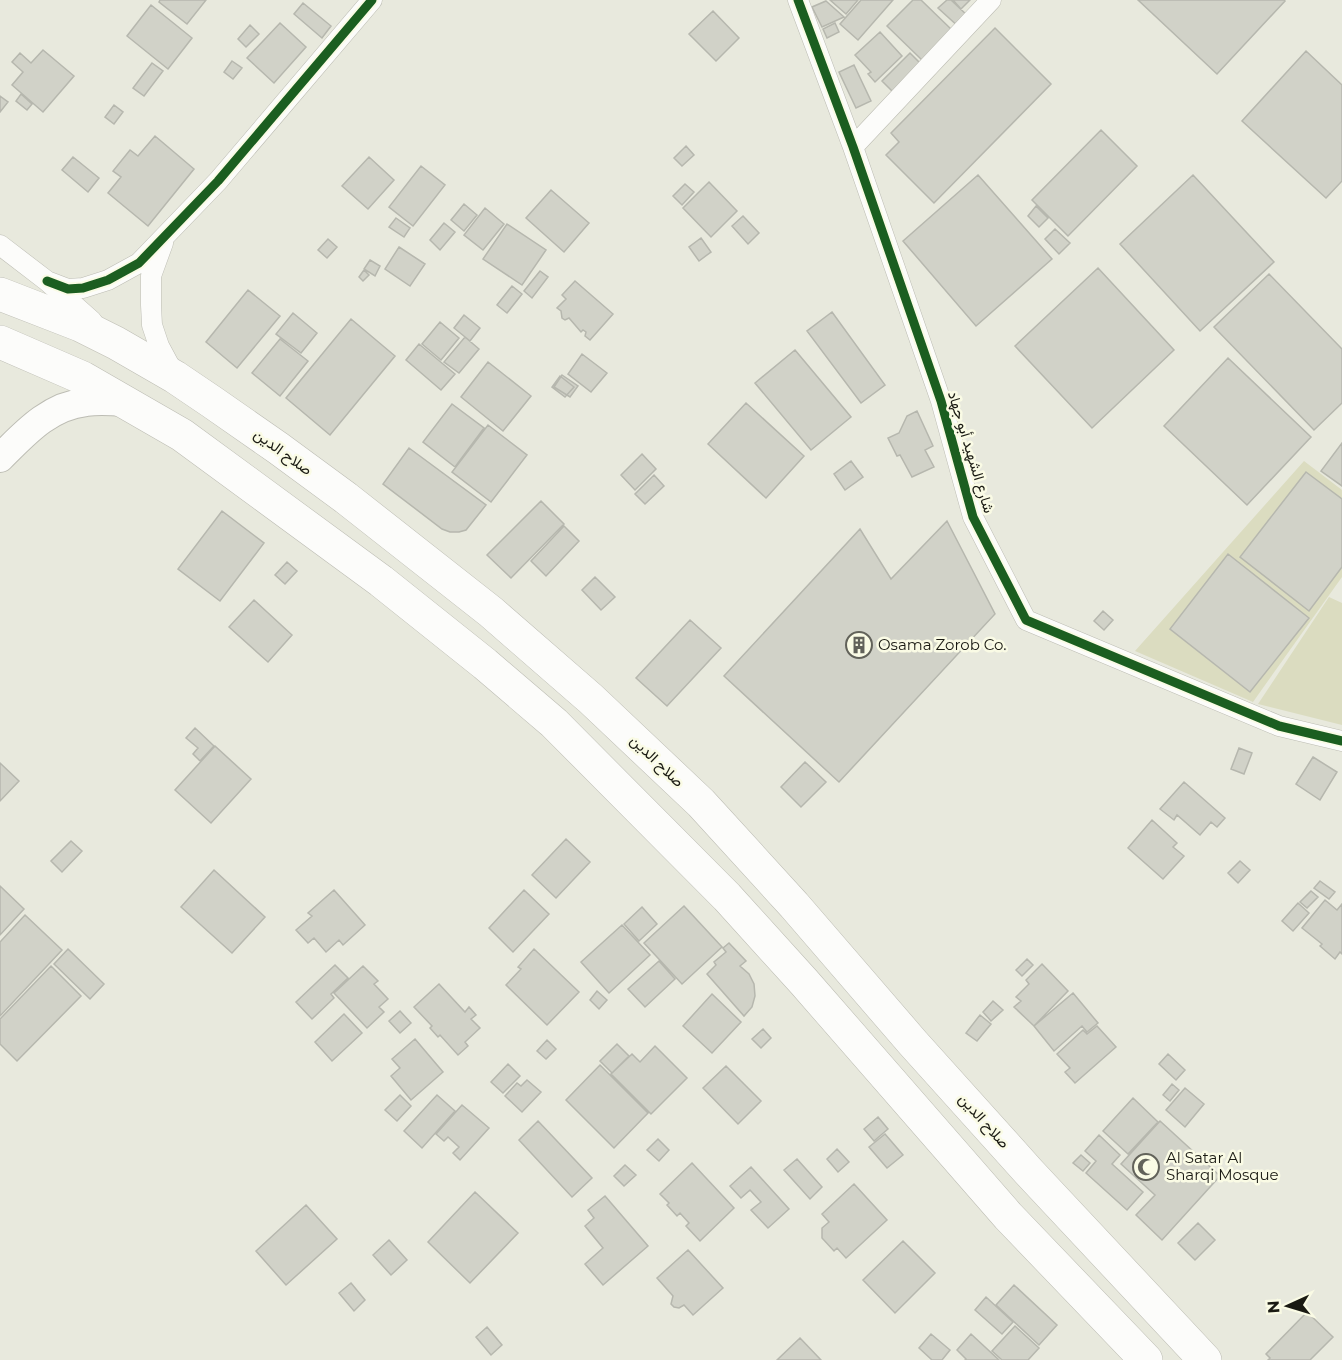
<svg xmlns="http://www.w3.org/2000/svg" width="1342" height="1360" font-family="Montserrat,Vazirmatn,sans-serif">
<rect width="100%" height="100%" fill="#e8e9dd"/>
<path fill="#dbdcc0" d="M1304,461l38,29v87l-89,125 -118,-51z
M1329,597l13,6v122l-84,-21z"/>
<path fill="#d1d2c8" stroke="#b6b7ae" stroke-width="1.5" d="M160,0h46l-19,24 -28,-22z
M830,0h28l-12,14z
M861,0h32l-35,40 -18,-16z
M913,0h8l33,32 -29,31 -38,-37z
M947,0h4l19,18 -10,10 -22,-20z
M953,0h17l-9,9z
M1138,0h146l1,1 -68,73z
M826,1l18,16 -22,10 -10,-20z
M303,3l28,23 -9,12 -28,-24z
M151,5l41,33 -24,31 -41,-33z
M713,11l26,27 -23,23 -27,-27z
M280,23l26,24 -32,36 -27,-25z
M835,23l4,9 -12,6 -4,-9z
M250,25l9,9 -13,13 -8,-8z
M995,28l56,56 -117,119 -48,-48 13,-13 -8,-9z
M880,32l22,24 -27,26 -7,-8 3,-2 -16,-17z
M43,50l31,26 -31,36 -31,-27 11,-13 -11,-10 8,-9 11,10z
M1306,51l36,34v96l-16,17 -84,-77z
M910,53l14,14 -28,28 -14,-14z
M232,61l10,7 -9,11 -9,-7z
M152,63l11,8 -19,25 -11,-8z
M854,65l17,36 -15,7 -17,-36z
M21,94l11,10 -5,6 -11,-9z
M0,96l8,6 -8,10z
M114,105l9,7 -9,12 -9,-7z
M1101,130l36,36 -69,70 -36,-36z
M155,136l39,33 -46,57 -40,-33 13,-16 -8,-6 17,-21 8,6z
M686,146l8,9 -12,11 -8,-8z
M73,157l26,21 -11,14 -26,-22z
M369,157l25,23 -26,29 -26,-23z
M421,166l24,19 -32,41 -24,-19z
M978,175l74,84 -76,67 -73,-85z
M1193,175l81,87 -74,69 -80,-87z
M709,182l28,29 -26,26 -28,-29z
M685,184l9,8 -12,13 -9,-9z
M551,190l38,33 -25,29 -38,-34z
M464,204l13,11 -13,16 -13,-11z
M1036,206l12,12 -9,9 -11,-11z
M485,208l19,16 -21,26 -19,-15z
M743,216l16,17 -11,11 -16,-18z
M396,218l14,10 -6,9 -15,-10z
M444,223l11,9 -15,18 -10,-10z
M507,224l39,26 -24,35 -39,-26z
M1055,229l15,14 -11,11 -14,-15z
M701,238l10,14 -12,9 -10,-14z
M328,239l9,8 -10,11 -9,-8z
M399,247l26,17 -15,22 -25,-17z
M370,260l10,6 -5,10 -11,-7z
M1098,268l76,82 -82,78 -77,-82z
M364,270l5,5 -6,6 -4,-4z
M540,271l8,6 -16,21 -8,-7z
M1269,274l73,75v54l-28,27 -100,-103z
M575,281l38,33 -23,26 -5,-4 1,-4 -3,-2 -2,2 -12,-14 -4,2 -3,-2 -1,-7 -4,-3 9,-9 -4,-4z
M512,286l10,8 -15,19 -10,-8z
M248,290l32,26 -43,52 -31,-26z
M832,312l53,73 -24,18 -54,-72z
M293,313l24,20 -16,20 -25,-19z
M464,315l16,13 -10,13 -16,-13z
M351,319l44,37 -65,79 -44,-37z
M440,322l19,16 -18,22 -19,-16z
M465,337l14,12 -20,24 -15,-11z
M280,339l28,22 -28,35 -28,-23z
M419,344l36,30 -14,16 -35,-30z
M795,350l56,67 -40,33 -56,-67z
M582,354l25,19 -16,19 -23,-18z
M1228,358l83,79 -64,68 -83,-79z
M488,362l43,34 -28,35 -42,-34z
M562,375l16,11 -8,11 -16,-10z
M560,376l14,11 -9,10 -13,-10z
M746,403l58,53 -38,42 -58,-54z
M452,404l32,24 -29,39 -32,-25z
M917,411l16,35 -8,4 9,17 -22,10 -12,-22 -3,1 -9,-18 11,-5 8,-17z
M488,425l39,30 -36,47 -39,-30z
M1342,443v43l-21,-15z
M409,448l77,57 -20,25 -7,2h-9l-8,-3 -59,-45z
M642,454l14,15 -21,21 -14,-15z
M851,461l12,16 -18,13 -11,-16z
M1306,472l36,27v68l-33,44 -69,-54z
M654,475l10,11 -19,18 -10,-10z
M541,501l23,23 -53,54 -24,-23z
M222,511l42,32 -44,58 -42,-32z
M947,521l48,93 -156,168 -115,-106 136,-147 31,50z
M564,526l15,15 -33,35 -15,-15z
M1228,554l81,64 -59,74 -80,-63z
M287,562l10,9 -12,13 -10,-9z
M595,577l20,20 -14,13 -19,-20z
M254,600l38,35 -24,27 -39,-35z
M1103,611l10,9 -9,10 -10,-9z
M690,620l31,28 -54,58 -31,-28z
M195,728l19,18 -14,15 -7,-7 5,-6 -12,-10z
M215,746l36,33 -40,44 -36,-33z
M1239,748l13,5 -8,21 -13,-5z
M1313,757l24,15 -17,28 -24,-16z
M805,762l21,20 -25,25 -20,-20z
M0,763l19,18 -19,20z
M1184,782l41,36 -8,9 -6,-5 -11,13 -23,-20 -3,5 -14,-11z
M1152,820l25,23 -4,4 11,9 -21,23 -35,-31z
M566,839l24,23 -34,36 -24,-23z
M71,841l11,10 -20,21 -11,-11z
M1240,861l10,9 -12,13 -10,-10z
M214,870l51,47 -33,36 -51,-46z
M1320,881l15,11 -6,7 -15,-11z
M0,886l24,23 -24,26z
M334,890l31,35 -22,20 -4,-5 -13,12 -12,-14 -6,5 -12,-13 16,-14 -4,-3z
M524,890l25,24 -36,38 -24,-24z
M1311,891l7,6 -11,11 -7,-6z
M1325,900l12,10 5,-6v50l-2,-2 -5,7 -15,-13 2,-2 -20,-16z
M1298,903l11,10 -16,18 -11,-10z
M684,906l38,41 -40,37 -38,-41z
M642,907l15,17 -18,17 -15,-17z
M25,915l37,35 -62,66v-74z
M622,925l28,30 -41,38 -28,-31z
M729,943l17,18 -6,5 9,8 5,10 1,12 -3,11 -8,9 -37,-42 9,-9 -2,-3 12,-10 -3,-4z
M68,949l36,35 -14,15 -36,-35z
M534,949l45,43 -32,33 -41,-40 15,-16 -3,-2z
M1027,959l6,6 -11,11 -6,-6z
M659,961l16,18 -30,28 -17,-18z
M1042,964l26,27 -34,35 -20,-19 7,-6 -5,-4 13,-13 -3,-4z
M335,965l13,13 -17,16 3,4 -22,21 -16,-17z
M51,966l30,30 -64,65 -17,-17v-25z
M363,966l15,15 -4,3 14,15 -9,8 5,5 -17,16 -33,-35z
M439,984l26,28 4,-5 7,8 -5,4 9,9 -15,14 3,4 -10,9 -18,-20 -2,2 -8,-9 2,-2 -18,-19z
M597,991l10,9 -8,9 -9,-9z
M1073,993l25,30 -11,9 -5,-6 -28,25 -20,-25z
M712,994l29,28 -29,31 -29,-27z
M993,1001l10,9 -12,11 -8,-9z
M400,1011l11,12 -11,10 -11,-12z
M344,1014l18,19 -30,28 -17,-19z
M980,1015l11,9 -14,17 -11,-8z
M1097,1026l19,21 -41,36 -10,-11 5,-4 -13,-14 26,-24 4,4z
M763,1029l8,9 -10,10 -9,-9z
M415,1039l28,33 -32,28 -20,-24 9,-8 -8,-9z
M547,1040l9,9 -10,10 -9,-8z
M617,1044l12,12 -17,17 -12,-12z
M655,1046l32,32 -36,36 -40,-40 21,-20 8,8z
M1168,1054l17,16 -9,10 -17,-16z
M508,1064l12,12 -17,17 -12,-11z
M600,1065l48,48 -34,35 -48,-48z
M726,1066l35,35 -23,23 -35,-36z
M527,1080l14,12 -19,20 -17,-16 12,-13 4,3z
M1172,1084l7,6 -9,11 -7,-6z
M1185,1088l19,16 -19,23 -19,-17z
M400,1095l11,11 -14,15 -12,-11z
M437,1095l18,16 -33,37 -18,-17z
M1133,1098l25,24 -30,32 -25,-23z
M462,1105l27,23 -29,32 -7,-7 6,-6 -11,-10 -4,4 -8,-7z
M878,1117l10,12 -14,12 -10,-12z
M538,1121l54,57 -20,19 -53,-57z
M1160,1121l60,55 -58,64 -26,-25 19,-20 -34,-31z
M885,1134l18,21 -16,13 -18,-21z
M1099,1135l21,20 -8,9 31,28 -16,18 -41,-37 10,-12 -11,-10z
M658,1139l11,11 -10,11 -12,-11z
M837,1149l12,13 -11,10 -11,-13z
M1081,1155l9,8 -7,8 -10,-8z
M797,1159l25,28 -12,12 -26,-29z
M692,1163l42,45 -34,33 -14,-15 3,-3 -9,-10 -3,3 -10,-11 2,-2 -9,-9z
M625,1165l11,10 -12,11 -10,-10z
M751,1167l38,42 -21,19 -17,-18 10,-8 -11,-12 -9,8 -11,-12z
M854,1184l33,36 -41,38 -9,-10 -3,3 -12,-13v-10l7,-6 -7,-8z
M475,1192l43,41 -48,50 -42,-41z
M605,1196l43,50 -45,39 -18,-21 18,-16 -18,-22 9,-8 -6,-8z
M306,1205l31,34 -51,46 -30,-34z
M1198,1223l17,17 -20,20 -17,-17z
M389,1240l18,20 -16,15 -18,-20z
M903,1241l32,32 -40,40 -32,-33z
M688,1250l35,38 -30,27 -9,-10 -5,3 -5,-1 -3,-3 2,-8 -16,-18z
M351,1283l14,17 -11,11 -15,-18z
M1014,1285l43,40 -18,20 -43,-40z
M986,1297l27,25 -11,12 -27,-24z
M1307,1312l26,25 -23,23h-42l2,-2 -4,-4z
M1015,1326l24,22 -11,12h-26l-10,-9z
M487,1327l15,18 -11,10 -15,-18z
M931,1334l19,16 -8,10h-10l-13,-12z
M971,1334l28,26h-34l1,-1 -9,-9z
M800,1338l21,22h-44z"/>
<g fill="none" stroke-linecap="round" stroke-linejoin="round">
<defs>
<path id="minor" d="M798,0l55,147 88,254 32,116 53,103 253,106 63,15
M853,147l138,-147
M163,243l-12,33v29l1,20 7,21 15,28
M0,245l47,36 45,40
M47,281l21,8 15,-1 25,-8 31,-17 79,-82 154,-181"/>
<path id="secondary" d="M0,458c25,-25 49,-52 86,-56 12,-2 26,-1 38,0"/>
<path id="trunk" d="M0,294l80,31 36,18 59,34 37,25 66,46 68,50 145,114 100,87 110,104 93,102 119,138 116,129 176,188
M0,342l83,36 99,57 199,146 104,83 69,59 173,174 77,85 204,234 138,144"/>
</defs>
<use href="#minor" stroke="#bcbcb3" stroke-width="21"/>
<use href="#secondary" stroke="#bcbcb3" stroke-width="30"/>
<use href="#trunk" stroke="#bcbcb3" stroke-width="34"/>
<use href="#minor" stroke="#fcfcfa" stroke-width="20"/>
<use href="#secondary" stroke="#fcfcfa" stroke-width="28"/>
<use href="#trunk" stroke="#fcfcfa" stroke-width="33"/>
<defs>
<path id="cycleway" d="M798,0l55,147 88,254 32,116 53,103 253,106 63,15
M47,281l21,8 15,-1 25,-8 31,-17 79,-82 154,-181"/>
</defs>
<use href="#cycleway" stroke="#fafbe5" stroke-width="13"/>
<use href="#cycleway" stroke="#1b5e20" stroke-width="9"/>
</g>
<defs>
<symbol id="building-ring" viewBox="-11 -11 22 22"><circle r="9.5" fill="#fafbe5" stroke="#62625a" stroke-width="1.5"/><path d="M-4-6H4V6H1V3H-1V6H-4ZM-2.5-4.3h1.7v1.8h-1.7ZM.8-4.3h1.7v1.8H.8ZM-2.5-1h1.7V.8h-1.7ZM.8-1h1.7V.8H.8Z" fill="#62625a"/></symbol>
<symbol id="mosque-ring" viewBox="-11 -11 22 22"><circle r="9.5" fill="#fafbe5" stroke="#62625a" stroke-width="1.5"/><path d="M3.5-4.9A6 6 0 1 0 3.5 4.9A5 5 0 1 1 3.5-4.9Z" fill="#62625a"/></symbol>
</defs>
<g fill-rule="evenodd">
<use href="#building-ring" x="844" y="630" width="30" height="30"/>
<use href="#mosque-ring" x="1131" y="1152" width="30" height="30"/>
</g>
<g text-anchor="middle" stroke-width="5" stroke-linejoin="round" paint-order="stroke">
<g font-size="15" fill="#1a1a13" stroke="#fafbe5">
<text transform="translate(283 452) rotate(36)" y="5">صلاح الدين</text>
<text transform="translate(971 452) rotate(73)" y="5">شارع الشهيد أبو جهاد</text>
<text transform="translate(657 761) rotate(44)" y="5">صلاح الدين</text>
<text transform="translate(984 1121) rotate(48)" y="5">صلاح الدين</text>
</g>
<g font-size="15" fill="#1a1a13" stroke="#fafbe5" text-anchor="start">
<text x="878" y="650">Osama Zorob Co.</text>
<text x="1166" y="1163">Al Satar Al<tspan x="1166" dy="17">Sharqi Mosque</tspan></text>
</g>
</g>
<g transform="translate(1288 1306) rotate(266)" stroke="#fafbe5" stroke-width="4.5" paint-order="stroke">
<path d="M0-4.5L10 22L0 15L-10 22Z" fill="#1a1a13"/>
<text y="-9" font-size="16" font-weight="bold" text-anchor="middle" fill="#1a1a13">N</text>
</g>
</svg>
